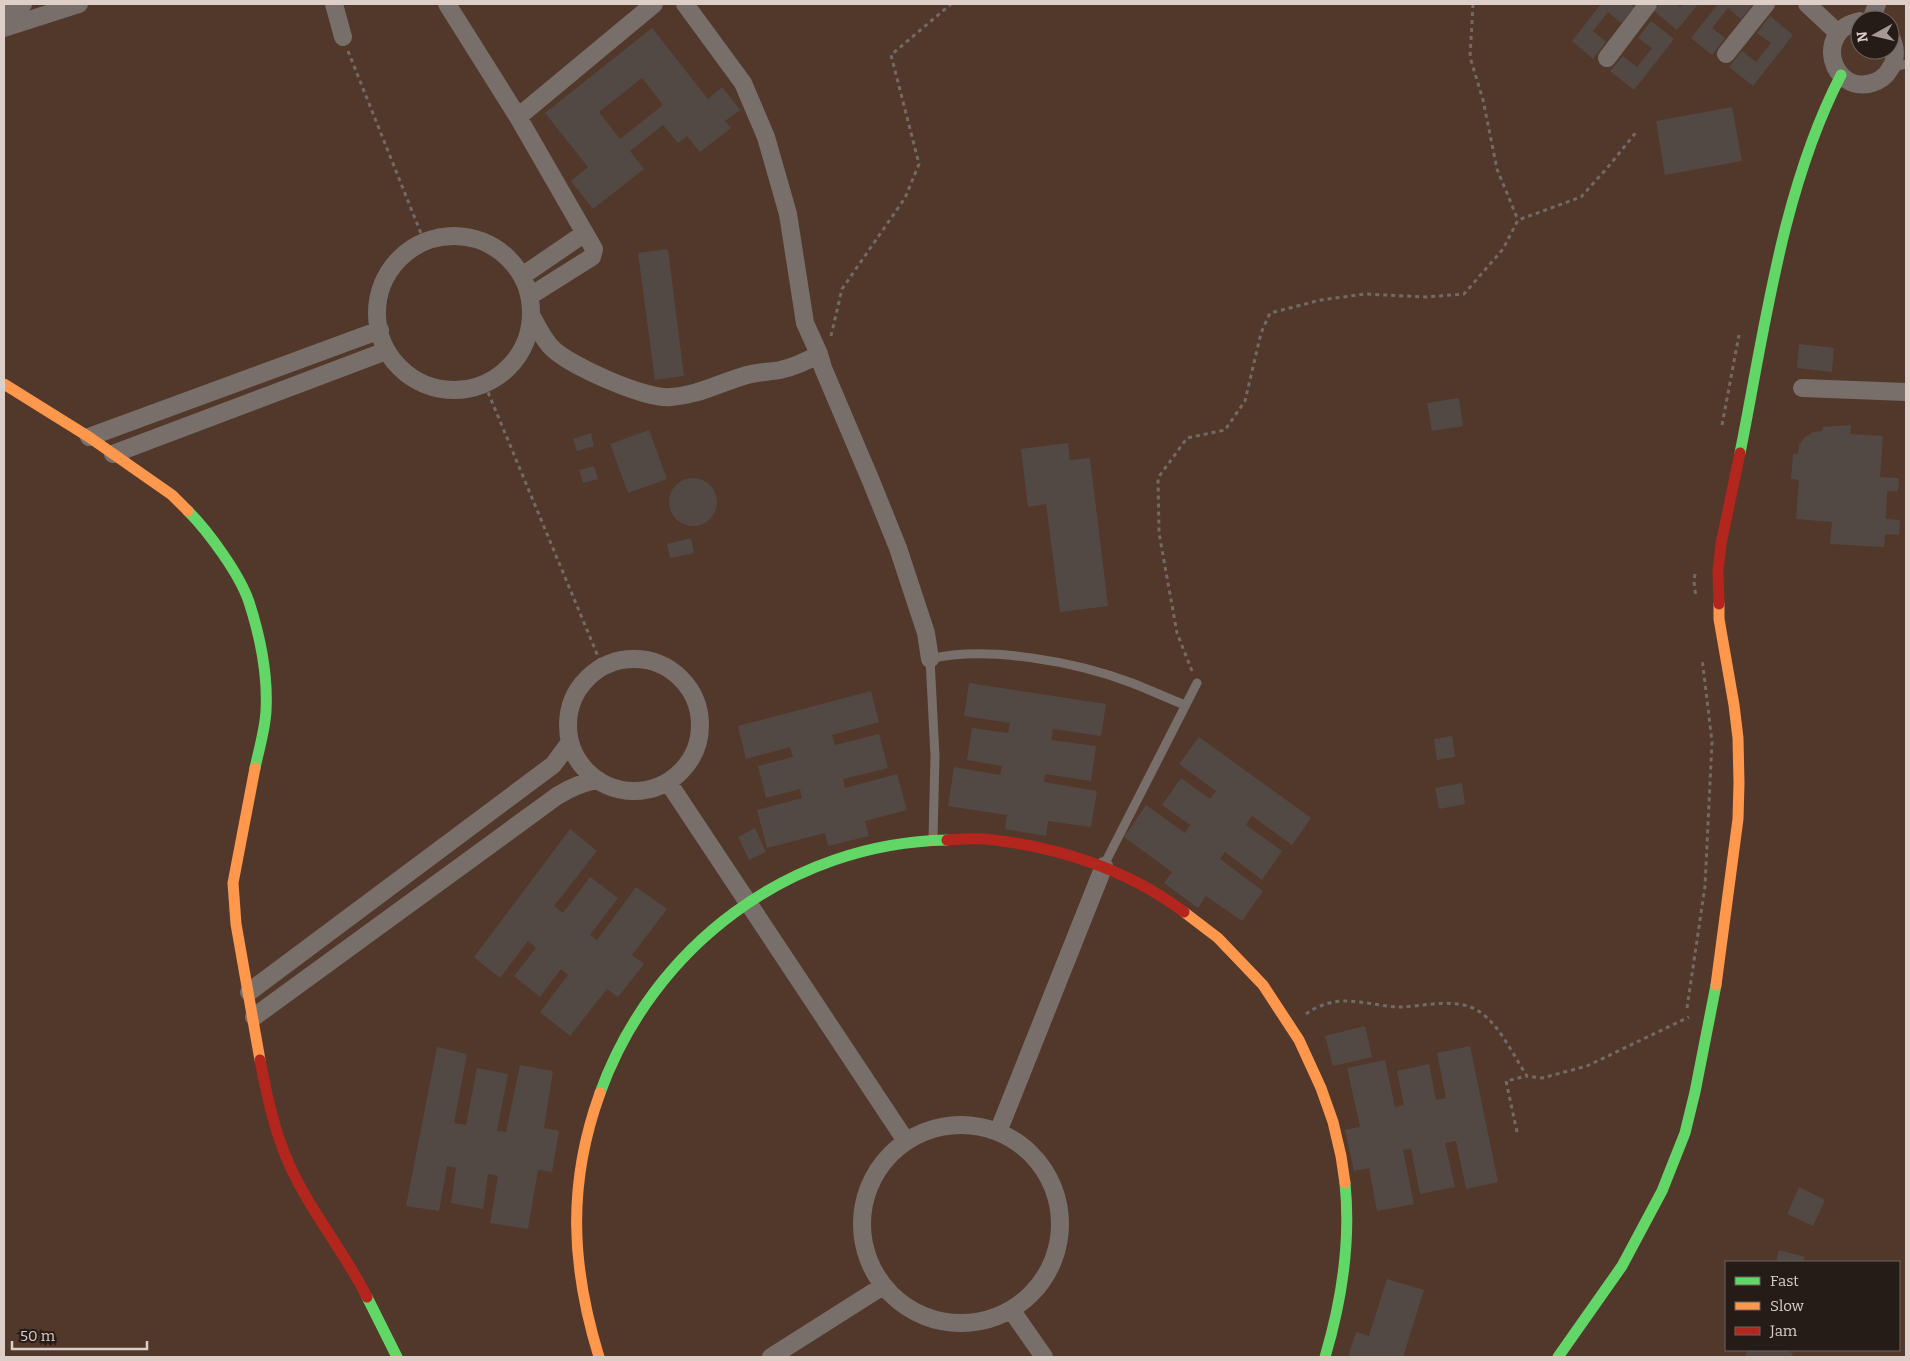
<svg xmlns="http://www.w3.org/2000/svg" width="1910" height="1361" font-family="Bitter,serif">
<rect width="100%" height="100%" fill="#40342e"/>
<path fill="#52372b" fill-rule="evenodd" d="M4,4h1902v1353h-1902zM1860,20h30v30h-30zM1726,1262h173v88h-173z"/>
<path fill="#534944" fill-rule="evenodd" d="M1601,4h29l4,3 -13,16 -13,-11 -15,19 13,11 -13,17 -21,-18z
M1659,4h18l3,3 3,-3h15l-21,26 -23,-19z
M1718,4h35l-12,15 -13,-11 -16,20 13,10 -13,17 -21,-17z
M1770,16l23,19 -40,51 -24,-19 13,-16 14,11 15,-19 -14,-10z
M1651,21l23,18 -40,51 -24,-19 13,-15 14,11 15,-19 -14,-10z
M652,28l56,71 14,-12 18,23 -15,11 6,7 -31,24 -13,-16 -9,7 -15,-18 -33,26 14,18 -51,40 -22,-28 17,-14 -43,-54zM642,78l21,27 -43,34 -21,-27z
M1732,107l10,54 -77,14 -9,-54z
M668,249l16,127 -29,4 -17,-127z
M1799,344l35,4 -2,24 -35,-4z
M1459,398l4,28 -31,5 -5,-28z
M1851,425l-1,9 33,2 -3,41 19,1 -1,13h-11l-1,28 14,1 -1,15 -14,-1 -1,13 -54,-3 2,-22 -36,-3 3,-39 -8,-1 2,-25h5l1,-9 6,-8 8,-5 9,-1 1,-4z
M649,430l18,49 -39,14 -18,-49z
M591,433l3,13 -17,5 -4,-12z
M1068,443l2,17 20,-2 18,148 -48,6 -14,-108 -18,3 -7,-58z
M594,466l4,13 -15,4 -4,-13z
M669 502a24 24 0 1 1 48 0a24 24 0 1 1-48 0Z
M691,538l3,15 -24,5 -3,-14z
M969,683l137,21 -5,32 -48,-7 -2,11 45,6 -5,35 -46,-7 -1,8 53,9 -6,36 -43,-6 -2,15 -41,-7 2,-14 -59,-9 6,-39 46,8 2,-9 -35,-6 5,-32 36,5 2,-10 -46,-7z
M871,691l8,31 -47,13 3,10 44,-11 9,34 -45,11 2,9 52,-14 10,36 -42,11 4,15 -41,10 -3,-13 -58,15 -10,-38 45,-12 -2,-9 -34,9 -8,-32 35,-9 -3,-10 -44,12 -8,-33z
M1452,736l3,21 -18,3 -3,-21z
M1199,737l112,81 -19,27 -40,-29 -6,9 36,26 -20,29 -37,-28 -5,7 43,32 -21,30 -36,-25 -8,12 -34,-25 8,-11 -48,-35 22,-32 39,28 5,-8 -28,-20 19,-27 29,21 6,-8 -37,-27z
M1462,783l3,21 -26,5 -4,-21z
M755,828l11,24 -17,8 -11,-23z
M570,829l27,22 -43,55 9,7 27,-36 28,21 -28,37 7,5 39,-53 31,22 -35,46 12,9 -26,33 -11,-8 -37,47 -30,-24 28,-37 -7,-6 -21,28 -26,-21 22,-28 -8,-7 -28,37 -26,-21z
M1365,1026l7,31 -39,9 -8,-30z
M1470,1046l28,136 -32,7 -10,-48 -11,2 10,44 -35,7 -9,-45 -8,1 11,54 -37,7 -8,-43 -15,3 -9,-41 15,-3 -13,-59 38,-8 10,47 9,-2 -7,-34 32,-7 7,36 10,-2 -9,-45z
M437,1047l30,7 -13,69 12,2 11,-57 31,6 -11,57 9,1 14,-67 33,6 -9,57 15,3 -7,41 -14,-2 -10,59 -38,-6 8,-47 -10,-2 -5,35 -32,-6 5,-35 -9,-2 -8,45 -33,-5z
M1799,1187l26,13 -12,26 -26,-12z
M1779,1250l26,7 -2,5h-27z
M1387,1279l37,11 -21,67h-55l8,-25 13,4z
M1747,1350h35l11,3 -1,4h-47z"/>
<g fill="none" stroke-linecap="round" stroke-linejoin="round">
<path stroke="#736a66" stroke-width="3" stroke-dasharray="4 4" stroke-linecap="butt" d="M1473,4l-3,53 13,43 14,69 21,51
M348,51l76,190
M831,336l11,-47 63,-91 14,-34 -28,-109 60,-51
M485,385l117,281
M1722,425l17,-90
M1695,574l-1,8 2,15
M1192,671l-15,-38 -18,-100 -1,-55 29,-40 38,-8 20,-29 16,-68 9,-20 51,-13 44,-6 61,3 38,-3 39,-45 15,-29 63,-23 27,-30 29,-36
M1687,1008l18,-122 7,-144 -10,-84
M1306,1014c10,-8 26,-13 39,-13 17,0 35,5 53,6 25,0 59,-11 82,5 21,15 33,43 47,64l15,2 45,-12 102,-49
M1517,1132l-11,-51 21,-5"/>
<path stroke="#786f6a" stroke-width="9" d="M1891,68l15,-4
M933,839l2,-83 -5,-97c57,-14 147,3 202,24 18,7 35,15 53,22
M1104,865l93,-182"/>
<path stroke="#786f6a" stroke-width="18" d="M334,4l9,33
M447,4l71,113 76,132 -2,8 -62,39
M685,4l58,79 23,54 22,77 17,109 14,31
M1807,4l31,29
M4,10l19,-6
M1871,20l6,-16
M1860,21c-47,9 -29,74 12,62 7,-2 14,-7 18,-14 7,-10 6,-23 0,-33
M4,28l75,-24
M1726,54l40,-50
M1607,58l41,-54
M518,117l136,-113
M377 313a77 77 0 1 1 154 0a77 77 0 1 1-154 0Z
M522,276l63,-43
M532,317c6,10 12,24 21,32 18,17 93,51 118,48 28,-2 48,-14 76,-22 11,-3 22,-3 33,-5 14,-3 27,-9 39,-16l4,14 48,113 27,67 28,85 4,26
M1802,388l104,4
M89,437l291,-107
M113,454l273,-103
M568 725a66 66 0 1 1 132 0a66 66 0 1 1-132 0Z
M668,782l238,359
M249,992l304,-227 17,-23
M254,1017l303,-221c13,-8 26,-14 41,-16
M862 1224a99 99 0 1 1 198 0a99 99 0 1 1-198 0Z
M998,1132l106,-266
M1012,1311l32,46
M771,1357l112,-71"/>
<path stroke="#63d668" stroke-width="11" d="M1740,453c25,-125 42,-264 101,-378
M188,511c21,21 52,64 61,91 11,34 19,74 17,109 -1,19 -7,38 -11,57
M600,1093c53,-147 190,-250 347,-253
M367,1297l30,60
M1325,1357c17,-57 26,-114 20,-174
M1558,1357l64,-91 40,-75 23,-58 10,-41 21,-107"/>
<path stroke="#ff974d" stroke-width="11" d="M4,384l85,53 83,58 16,16
M255,768l-22,115 3,41 24,136
M1184,912l34,26 45,47 36,55 22,48 12,34 8,34 4,27
M1716,985l22,-166 1,-36 -1,-45 -4,-33 -15,-86v-15
M599,1357c-28,-91 -32,-173 1,-264"/>
<path stroke="#b3261e" stroke-width="11" d="M1719,604l-1,-32 3,-28 19,-91
M947,840c13,-1 26,-2 38,-1 71,7 142,30 199,73
M260,1060c7,36 14,70 29,104 21,47 55,87 78,133"/>
</g>
<rect width="1910" height="1361" fill="none" stroke="#ddcec8" stroke-width="10"/>
<rect x="1725" y="1261" width="175" height="90" fill="#261c17" stroke="#6f635e"/>
<rect x="1735" y="1277" width="25" height="8" fill="#63d668" stroke="#6f635e"/>
<text x="1770" y="1286" font-size="15" fill="#ddcec8">Fast</text>
<rect x="1735" y="1302" width="25" height="8" fill="#ff974d" stroke="#6f635e"/>
<text x="1770" y="1311" font-size="15" fill="#ddcec8">Slow</text>
<rect x="1735" y="1327" width="25" height="8" fill="#b3261e" stroke="#6f635e"/>
<text x="1770" y="1336" font-size="15" fill="#ddcec8">Jam</text>
<g transform="translate(1875 35) rotate(262)"><circle r="24" fill="#261c17" stroke="#6f635e"/>
<path d="M0-4L9 19L0 12L-9 19Z" fill="#a69892"/>
<text y="-8" font-size="14" font-weight="bold" text-anchor="middle" fill="#ddcec8">N</text>
</g>
<path d="M12 1341v8h135v-8" fill="none" stroke="#ddcec8" stroke-width="2.5"/>
<text x="20" y="1341" font-size="15" fill="#ddcec8" stroke="#261c17" stroke-width="4" paint-order="stroke">50 m</text>
</svg>
